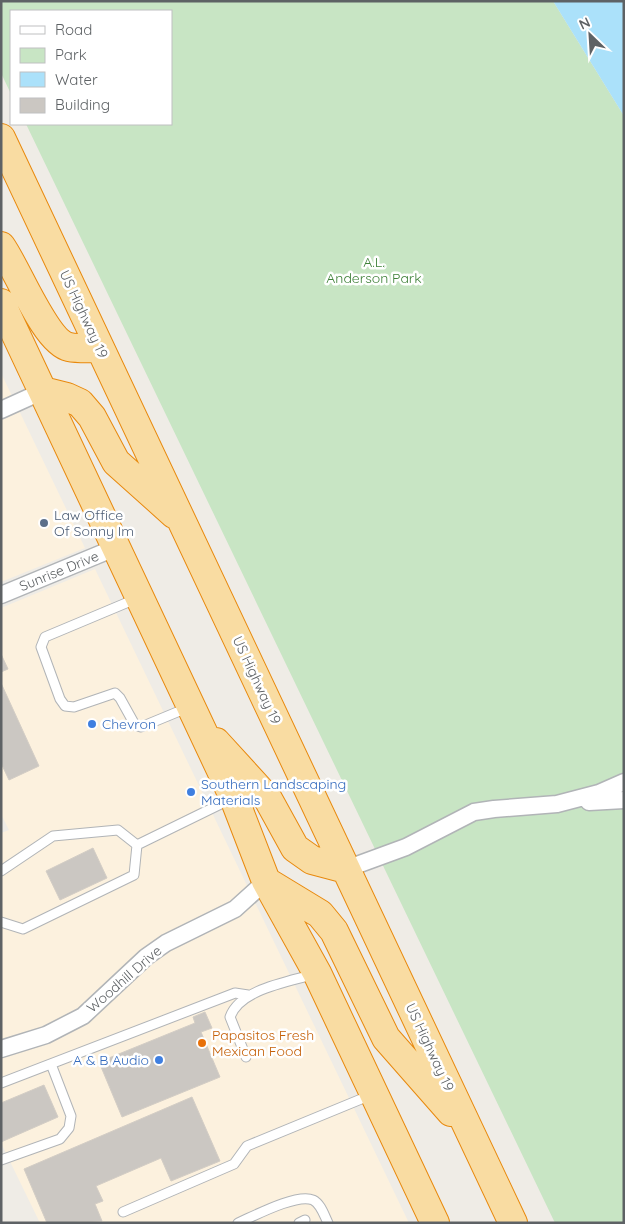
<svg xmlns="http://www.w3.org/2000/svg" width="625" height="1224" font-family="Quicksand,sans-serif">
<rect width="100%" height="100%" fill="#efece6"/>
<path fill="#fcf1de" d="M1,373l84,175 -84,34z
M95,569l314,654h-369l-39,-80v-310l8,-3 -8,-16v-206z"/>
<path fill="#c8e5c4" d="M1,1h552l71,115v1107h-69l-529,-1099h145v-113h-160v83l-10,-21z"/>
<path fill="#abe1fa" d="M553,1h71v115z"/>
<path fill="#cbc7c2" stroke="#d3cdc5" d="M1,654l7,15 -7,3z
M1,683l38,83 -30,14 -8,-17z
M93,848l14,30 -47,22 -14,-29z
M205,1012l7,16 -11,4 19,45 -98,40 -23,-55 96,-39 -2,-6z
M44,1085l14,32 -57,25v-39z
M192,1097l28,64 -49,20 -10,-23 -65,28 7,15 -8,3 7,17 -55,2 -23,-54z"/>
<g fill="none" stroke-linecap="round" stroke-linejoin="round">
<defs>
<path id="service" d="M138,598l-93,39 -4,10 19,52 5,7 9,1 41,-14 5,5 15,27 6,2 46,-19
M137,845l94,-46
M1,871l52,-35 65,-6 19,15
M1,922l22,7 111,-54 3,-30
M246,1057l-16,-40c10,-28 58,-35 85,-43
M1,1083l234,-90 13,2
M1,1160l59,-21 9,-11 2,-12 -20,-52
M123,1212l111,-48 13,-18 124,-51
M238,1223c16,-7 59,-30 75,-23 8,4 11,15 15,23
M299,1223l6,-3"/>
<path id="minor" d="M1,410l42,-19
M1,595l116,-48
M589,802l35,-2
M346,869l60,-22 68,-35 20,-3 63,-5 42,-11 25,-11
M1,1049l45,-14 37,-19 63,-59 20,-14 69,-34 31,-28"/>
<path id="trunk" d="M1,138l512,1085
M1,246c16,22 44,96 68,101 10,2 22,1 31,1
M1,303l233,495 32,83 51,92 118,250
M43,391l24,6 13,6 12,14 24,45 58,52
M216,742l52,57 27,49 17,12 34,9
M269,883l51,31 14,17 52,107 65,74"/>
</defs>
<use href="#service" stroke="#b1b4b7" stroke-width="11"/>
<use href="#minor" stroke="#b1b4b7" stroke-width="19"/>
<use href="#trunk" stroke="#e8890d" stroke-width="30"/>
<use href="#service" stroke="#fff" stroke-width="9"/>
<use href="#minor" stroke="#fff" stroke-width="16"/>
<use href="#trunk" stroke="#f9dca2" stroke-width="28"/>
</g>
<circle fill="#5c6f8a" stroke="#fff" stroke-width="2" cx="44" cy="523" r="5"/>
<g fill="#3f7fe0" stroke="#fff" stroke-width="2">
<circle cx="92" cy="724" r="5"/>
<circle cx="191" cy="792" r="5"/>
<circle cx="159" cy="1060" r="5"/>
</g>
<circle fill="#e8710a" stroke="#fff" stroke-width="2" cx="202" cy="1043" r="5"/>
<g text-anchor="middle" stroke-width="5" stroke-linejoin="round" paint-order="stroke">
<g font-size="14" fill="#3f8139" stroke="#fff">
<text x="374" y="267">A.L.<tspan x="374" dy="16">Anderson Park</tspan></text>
</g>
<g font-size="14" fill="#5e6265" stroke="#fff">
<text transform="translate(84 314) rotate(65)" y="5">US Highway 19</text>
<text transform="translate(59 571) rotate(-22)" y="5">Sunrise Drive</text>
<text transform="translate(257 680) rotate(65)" y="5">US Highway 19</text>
<text transform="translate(124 979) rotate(-41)" y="5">Woodhill Drive</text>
<text transform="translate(430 1047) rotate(65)" y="5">US Highway 19</text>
</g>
<g font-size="14" fill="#4e5e75" stroke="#fff" text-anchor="start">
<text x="54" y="520">Law Office<tspan x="54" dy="16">Of Sonny Im</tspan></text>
</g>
<g font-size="14" fill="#366cbe" stroke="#fff" text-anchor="start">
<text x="102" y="729">Chevron</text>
<text x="201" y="789">Southern Landscaping<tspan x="201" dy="16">Materials</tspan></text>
<text x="149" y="1065" text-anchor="end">A &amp; B Audio</text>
</g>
<g font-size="14" fill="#c56008" stroke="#fff" text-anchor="start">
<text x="212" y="1040">Papasitos Fresh<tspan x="212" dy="16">Mexican Food</tspan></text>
</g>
</g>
<rect width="625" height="1224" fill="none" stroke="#5e6265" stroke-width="5"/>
<rect x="10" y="10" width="162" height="115" fill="#ffffff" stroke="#bfc0c1"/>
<rect x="20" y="26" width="25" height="8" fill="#ffffff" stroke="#bfc0c1"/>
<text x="55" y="35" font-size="15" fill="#5e6265">Road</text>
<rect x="20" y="48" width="25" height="15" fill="#c8e5c4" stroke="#bfc0c1"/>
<text x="55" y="60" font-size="15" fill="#5e6265">Park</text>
<rect x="20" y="72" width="25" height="15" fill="#abe1fa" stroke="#bfc0c1"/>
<text x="55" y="85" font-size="15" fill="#5e6265">Water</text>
<rect x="20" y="98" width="25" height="15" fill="#cbc7c2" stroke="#bfc0c1"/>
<text x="55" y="110" font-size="15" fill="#5e6265">Building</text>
<g transform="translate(590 35) rotate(335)" stroke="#ffffff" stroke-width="4" paint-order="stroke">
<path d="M0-4L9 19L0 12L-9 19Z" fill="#5e6265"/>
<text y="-8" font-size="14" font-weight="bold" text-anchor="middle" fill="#5e6265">N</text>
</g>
</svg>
